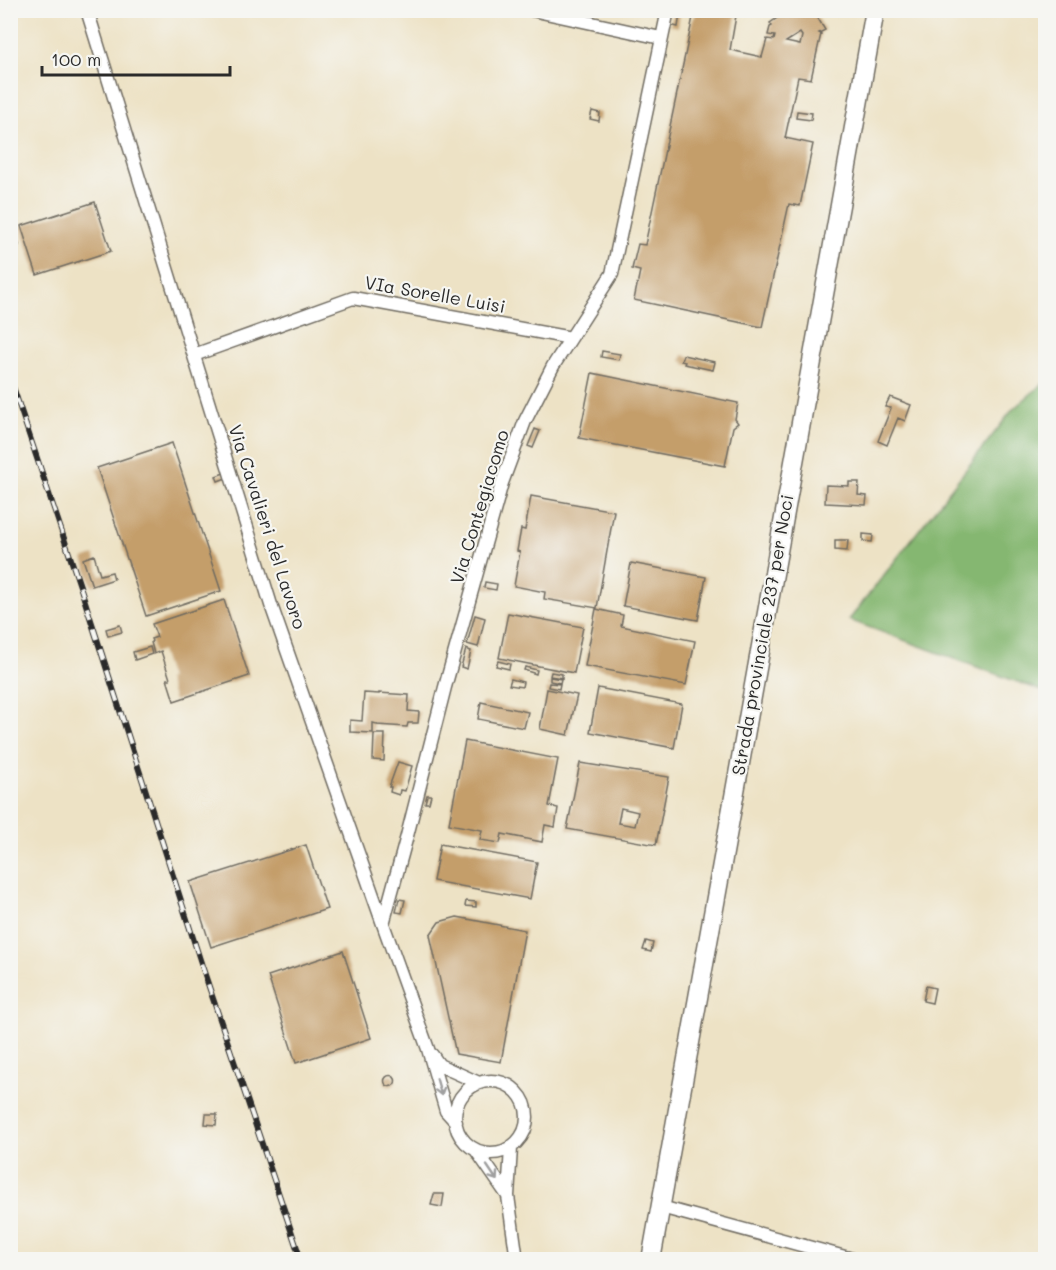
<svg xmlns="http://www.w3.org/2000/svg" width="1056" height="1270" font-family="Mali,sans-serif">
<rect width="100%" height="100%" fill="#f6f6f2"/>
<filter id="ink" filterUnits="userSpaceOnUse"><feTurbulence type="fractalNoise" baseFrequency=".0167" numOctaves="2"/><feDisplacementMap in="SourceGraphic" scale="12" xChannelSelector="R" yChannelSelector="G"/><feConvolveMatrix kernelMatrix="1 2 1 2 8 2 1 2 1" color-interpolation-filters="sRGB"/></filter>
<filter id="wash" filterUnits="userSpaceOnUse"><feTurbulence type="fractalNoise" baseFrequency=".008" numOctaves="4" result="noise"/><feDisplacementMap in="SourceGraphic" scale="24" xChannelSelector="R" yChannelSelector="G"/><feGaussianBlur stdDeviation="1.35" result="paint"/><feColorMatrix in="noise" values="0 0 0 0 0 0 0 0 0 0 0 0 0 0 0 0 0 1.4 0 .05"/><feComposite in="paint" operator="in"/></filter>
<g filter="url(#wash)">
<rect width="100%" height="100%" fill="#ede2c5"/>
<path fill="#85b771" stroke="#58714e" stroke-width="1.5" d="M1045,382v310l-196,-72 164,-211z"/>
<g id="blocks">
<path fill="#c49e6b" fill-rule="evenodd" d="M696,10h41l-7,40 32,7 5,-18 7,1 1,-4 -7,-1 2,-8 2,-1 -2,-3 19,-13h24l12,20 -6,3 2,1 -10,45 -13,-2 -13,61 28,6 -13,62 -11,-2 -27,123 -128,-27 6,-29 -8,-2 6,-25 7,1 48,-228h1zM800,33l2,3 -2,9 -14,-3z
M674,12l6,2 -2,13 -8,-2z
M592,111l8,2 -1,8 -9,-2z
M797,111l15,2 -1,7 -15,-2z
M95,202l16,49 -74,24 -16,-49z
M16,235l3,10 -5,1 -3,-10z
M602,351l18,3 -1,6 -18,-3z
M683,355l32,7 -2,8 -29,-6 1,-2 -4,-1z
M592,373l146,30 -3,16 3,4 -5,4 -8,39 -146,-28z
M890,397l21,8 -6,16 -7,-3 -11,27 -9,-4 13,-33 -6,-1z
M535,429l5,2 -7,17 -5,-2z
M172,443l49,148 -75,25 -49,-148z
M224,473l2,5 -8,3 -2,-5z
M849,482h10l-1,13 9,1 -1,9 -41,-2 1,-18 23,1z
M531,496l83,15 -17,97 -53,-9 1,-7 -31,-6 6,-34 -3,-1 4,-22 4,1z
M863,534l10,1 -1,7 -9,-1z
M835,540h13l-1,11 -12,-1z
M94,555l6,20 12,-3 2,7 -22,7 -9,-27z
M631,563l75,14 -8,43 -75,-14z
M485,582l12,2 -1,6 -12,-2z
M224,600l25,76 -75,25 -7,-22h3l-9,-28 -7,3 -3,-12 1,-1 -1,-2 6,-2 -5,-13z
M596,609l27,6 -2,11 74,15 -9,44 -101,-19z
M508,613l75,14 -9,46 -75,-15z
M475,615l10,3 -7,29 -11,-3z
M120,625l2,7 -14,4 -2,-7z
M150,647l2,7 -17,6 -2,-8z
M466,649l5,2 -4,18 -6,-2z
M498,661l12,3 -1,5 -13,-3z
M525,667l12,3 -1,4 -12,-4z
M551,672l11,2v4l-12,-2z
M550,677l11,2 -1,4 -10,-2z
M511,679l12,3 -1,5 -13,-2z
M549,683l11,1 -1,5 -11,-2z
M598,688l84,16 -8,44 -84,-16z
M547,689l30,6 -9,40 -28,-6z
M364,693l15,1v-1l30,2 -1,16 11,1 -1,11h-10l-1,4 -30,-2v-1l-4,-1v10l-23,-1v-12l12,1z
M481,702l47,10 -4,16 -46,-9z
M374,734h11l-1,27 -11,-1z
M465,741l93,18 -9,47 9,2 -3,19 -10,-2 -3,17 -40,-8 -2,9 -20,-3 2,-10 -33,-6z
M398,762l14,4 -7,25 -5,-1 -1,5 -9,-3 1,-5h-2z
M580,763l89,14 -13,68 -89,-16zM621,808l17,4 -3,14 -17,-3z
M427,795h4l-2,8h-4z
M440,844l97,18 -7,37 -97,-18z
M306,845l21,64 -116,38 -21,-65z
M399,899l6,1 -3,13 -6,-1z
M466,901l10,1v5l-11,-1z
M457,917l68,13 -24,132 -45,-8 -26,-119 9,-13z
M646,941l7,2 -2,9 -8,-2z
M343,951l28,87 -75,25 -28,-87z
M926,986l9,2 -3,15 -9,-2z
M384.5 1081a5.5 5.5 0 1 1 11 0a5.5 5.5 0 1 1-11 0Z
M206,1114h11l-1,11 -11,-1z
M434,1194h10l-2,13 -11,-2z"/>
</g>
</g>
<g filter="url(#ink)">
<use href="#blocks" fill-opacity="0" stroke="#6f6b61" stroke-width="1.5"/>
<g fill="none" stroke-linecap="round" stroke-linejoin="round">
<defs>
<path id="street" d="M87,10l184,595 112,319 45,125 18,62 10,11
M532,10l129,28
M194,355l159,-57 218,40
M383,924l24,-88 38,-149 57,-204 23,-62 28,-55 59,-92 56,-264
M432,1055l7,10 40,18
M455 1117a36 36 0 1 1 72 0a36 36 0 1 1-72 0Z
M511,1148l-3,48 9,64
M476,1150l32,46
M661,1207l195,53"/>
<path id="secondary" d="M651,1260l224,-1250"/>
</defs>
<use href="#street" stroke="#6f6b61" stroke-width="15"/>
<use href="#secondary" stroke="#6f6b61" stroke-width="21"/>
<use href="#street" stroke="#fff" stroke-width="12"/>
<use href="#secondary" stroke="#fff" stroke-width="18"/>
<defs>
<path id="rail" d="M10,378l71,211 121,377 99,294"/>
</defs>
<use href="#rail" stroke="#2b2b2b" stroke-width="6"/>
<use href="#rail" stroke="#f6f6f2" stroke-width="4" stroke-dasharray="11" stroke-linecap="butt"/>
</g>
<defs><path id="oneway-shaft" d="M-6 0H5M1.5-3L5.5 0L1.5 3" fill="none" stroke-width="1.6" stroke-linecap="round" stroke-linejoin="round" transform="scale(1.5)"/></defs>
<g stroke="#a0a0a0">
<use href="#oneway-shaft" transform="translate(439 1087) rotate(74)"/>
<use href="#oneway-shaft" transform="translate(492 1173) rotate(56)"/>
</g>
</g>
<g text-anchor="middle" stroke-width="4.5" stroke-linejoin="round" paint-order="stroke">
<g font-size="18" fill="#2b2b2b" stroke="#f6f6f2">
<text transform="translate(435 295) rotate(10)" y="6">VIa Sorelle Luisi</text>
<text transform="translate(480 507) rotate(-73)" y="6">Via Contegiacomo</text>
<text transform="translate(267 527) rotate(72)" y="6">Via Cavalieri del Lavoro</text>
<text transform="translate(763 635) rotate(-80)" y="6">Strada provinciale 237 per Noci</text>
</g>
</g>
<rect width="1056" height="1270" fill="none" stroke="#f6f6f2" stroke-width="36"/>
<path d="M42 66v9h188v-9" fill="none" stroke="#2b2b2b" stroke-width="3"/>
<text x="51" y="66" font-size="18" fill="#2b2b2b" stroke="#f6f6f2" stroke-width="4.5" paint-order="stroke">100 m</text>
</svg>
